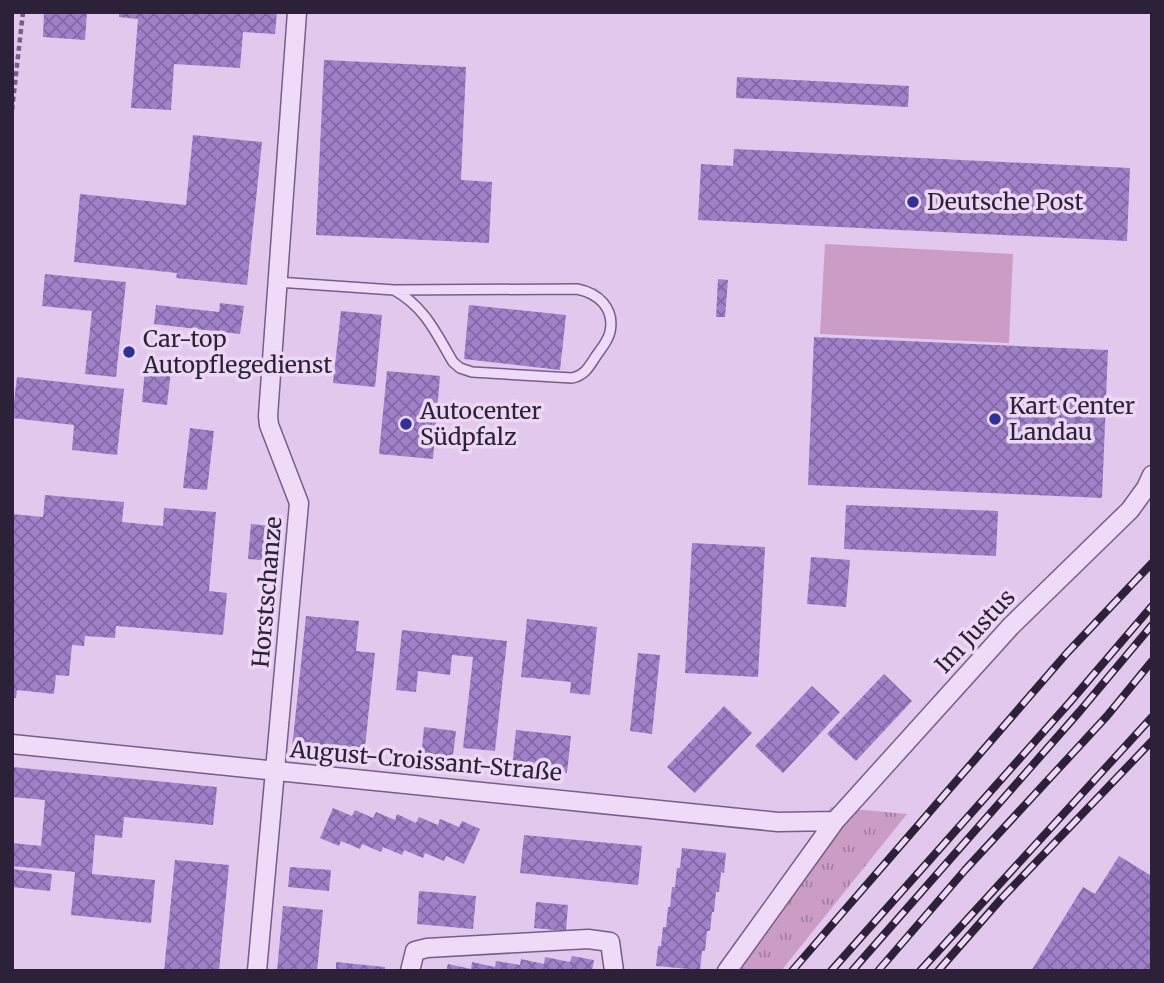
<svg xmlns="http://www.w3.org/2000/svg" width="1164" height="983" font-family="Merriweather,serif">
<defs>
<pattern id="grass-tufts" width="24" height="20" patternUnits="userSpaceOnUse" patternTransform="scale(1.75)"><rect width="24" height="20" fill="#cb9cc5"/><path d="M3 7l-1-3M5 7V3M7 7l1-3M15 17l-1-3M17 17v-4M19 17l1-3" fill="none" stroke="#a57fa1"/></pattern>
<pattern id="building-cross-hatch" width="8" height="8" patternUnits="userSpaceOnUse" patternTransform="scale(1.75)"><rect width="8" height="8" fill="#9f80c9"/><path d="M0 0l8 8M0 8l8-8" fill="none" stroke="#8268a4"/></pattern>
</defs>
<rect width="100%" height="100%" fill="#e2c8ed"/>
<path fill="url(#grass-tufts)" d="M831,807l76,7 -126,157h-53z"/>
<path fill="#cb9cc5" d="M825,244l188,10 -4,89 -189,-9z"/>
<path fill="url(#building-cross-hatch)" d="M44,12h43l-2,28 -42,-3z
M119,12h158l-2,22 -32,-2 -3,36 -66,-4 -3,46 -40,-2 7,-89 -19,-2z
M324,60l142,7 -5,113 31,2 -3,61 -173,-8z
M737,77l172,9 -1,21 -172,-9z
M193,135l69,7 -15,143 -71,-7 1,-5 -103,-11 6,-68 106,11z
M734,149l396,19 -3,73 -429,-21 3,-56 32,2z
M45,274l81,8 -10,95 -31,-3 7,-63 -50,-5z
M718,279l10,1 -3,37h-9z
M220,303l24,3 -4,28 -86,-10 2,-19 63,7z
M469,305l97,10 -6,55 -96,-11z
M341,311l41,4 -7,72 -42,-4z
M814,337l294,13 -6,148 -294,-13z
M145,368l26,3 -4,34 -25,-3z
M387,371l53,5 -7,83 -54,-5z
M17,377l107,12 -7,66 -45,-5 2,-25 -62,-7z
M190,428l24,3 -7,59 -24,-2z
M45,495l79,7 -2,20 41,4 1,-18 52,4 -7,79 18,2 -4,42 -107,-9 -1,12 -30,-2 -1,10 -12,-1 -3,31 -13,-1 -2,19 -37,-4 -1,8h-4v-184l31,3z
M846,505l152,6 -2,45 -152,-7z
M251,524l27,3 -3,34 -27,-2z
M692,543l73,4 -7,130 -73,-4z
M811,557l39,3 -4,47 -39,-3z
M306,616l53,5 -3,30 19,2 -11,103 -72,-8z
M527,619l70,8 -7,68 -20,-2 1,-11 -50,-5z
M402,630l105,11 -12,110 -32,-3 10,-91 -21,-2 -2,20 -32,-4 -2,21 -20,-2z
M638,653l22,2 -8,79 -22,-3z
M884,674l28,27 -56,60 -29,-27z
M812,686l28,26 -57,61 -28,-27z
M724,706l28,27 -57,60 -28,-26z
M424,727l32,4 -4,32 -31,-4z
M516,730l55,6 -4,37 -55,-6z
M12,767l205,20 -4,38 -89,-8 -2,21 -27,-3 -3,39 63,6 -4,43 -80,-8 4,-43 -63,-6v-23l29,3 4,-46 -33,-3z
M333,808l19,8 3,-6 18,8 3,-6 19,8 2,-6 19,9 3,-6 19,8 2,-6 19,8 3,-6 18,8 -16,35 -18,-8 -2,5 -19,-8 -2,5 -19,-8 -2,5 -19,-8 -2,5 -19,-8 -2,5 -19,-8 -2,5 -19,-8z
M524,835l118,11 -4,39 -118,-12z
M682,848l44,5 -2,20 -3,-1 -2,20h-3l-2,20h-2l-2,19h-3l-2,20h-3l-2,19 -44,-4 2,-20h3l2,-19h3l2,-20h2l2,-20h3l2,-19h3z
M1119,856l31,19 2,-3v99h-121l52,-84 12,7z
M175,860l54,5 -10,106h-55z
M290,867l41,3 -2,21 -41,-4z
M12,869l40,5 -2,17 -38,-4z
M419,891l57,5 -3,33 -56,-5z
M536,902l32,3 -2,26 -32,-3z
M283,906l40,4 -6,61h-40z
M572,956l22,4 -2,11h-146l2,-7 23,5 1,-7 23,5 1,-6 24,4 1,-6 23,5 1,-7 25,5z
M336,962l49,5v4h-49z"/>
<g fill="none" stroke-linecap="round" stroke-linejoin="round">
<defs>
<path id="service" d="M277,282l117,8c31,17 42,43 59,72l7,6 12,4 100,6c13,-3 17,-11 24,-22 5,-7 12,-15 14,-24 5,-24 -12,-39 -33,-43l-183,1"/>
<path id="minor" d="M12,744l766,78 57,-1
M257,971l42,-468 -30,-78 -1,-9 29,-404
M410,971l5,-20 12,-3 161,-9 22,3 4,29
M727,971l108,-150 176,-195 119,-116 16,-22 6,-13"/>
</defs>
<use href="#service" stroke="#755e88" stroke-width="12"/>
<use href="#minor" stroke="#755e88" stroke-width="21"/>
<path stroke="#755e88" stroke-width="4.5" stroke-dasharray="5 3.5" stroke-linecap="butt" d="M12,110l11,-98"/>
<use href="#service" stroke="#efdbf8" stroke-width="9"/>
<use href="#minor" stroke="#efdbf8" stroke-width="18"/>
<defs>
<path id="rail" d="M792,971l275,-318 85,-90
M831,971l239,-269 82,-96
M852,971l228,-260 72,-86
M878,971l87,-101 142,-154 45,-55
M920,971l232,-254
M938,971l63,-72 151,-158"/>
</defs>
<use href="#rail" stroke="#2d2139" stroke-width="8"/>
<use href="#rail" stroke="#ecd8f5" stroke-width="5" stroke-dasharray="16" stroke-linecap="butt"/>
</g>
<g fill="#303195" stroke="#ecd8f5" stroke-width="2.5">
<circle cx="913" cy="202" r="7"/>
<circle cx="129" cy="352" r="7"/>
<circle cx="995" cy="419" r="7"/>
<circle cx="406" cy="424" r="7"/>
</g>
<g text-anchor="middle" stroke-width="7" stroke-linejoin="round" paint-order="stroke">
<g font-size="23" fill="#2d2139" stroke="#ecd8f5" text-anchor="start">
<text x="927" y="210">Deutsche Post</text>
<text x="143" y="347">Car-top<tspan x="143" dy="26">Autopflegedienst</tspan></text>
<text x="1009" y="414">Kart Center<tspan x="1009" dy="26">Landau</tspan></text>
<text x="420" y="419">Autocenter<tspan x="420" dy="26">Südpfalz</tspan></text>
</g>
<g font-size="23" fill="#2d2139" stroke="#ecd8f5">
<text transform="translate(267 592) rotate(-85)" y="8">Horstschanze</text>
<text transform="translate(975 631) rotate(-47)" y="8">Im Justus</text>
<text transform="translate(426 761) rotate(5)" y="8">August-Croissant-Straße</text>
</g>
</g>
<rect width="1164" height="983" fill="none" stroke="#2d2139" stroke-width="28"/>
</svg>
